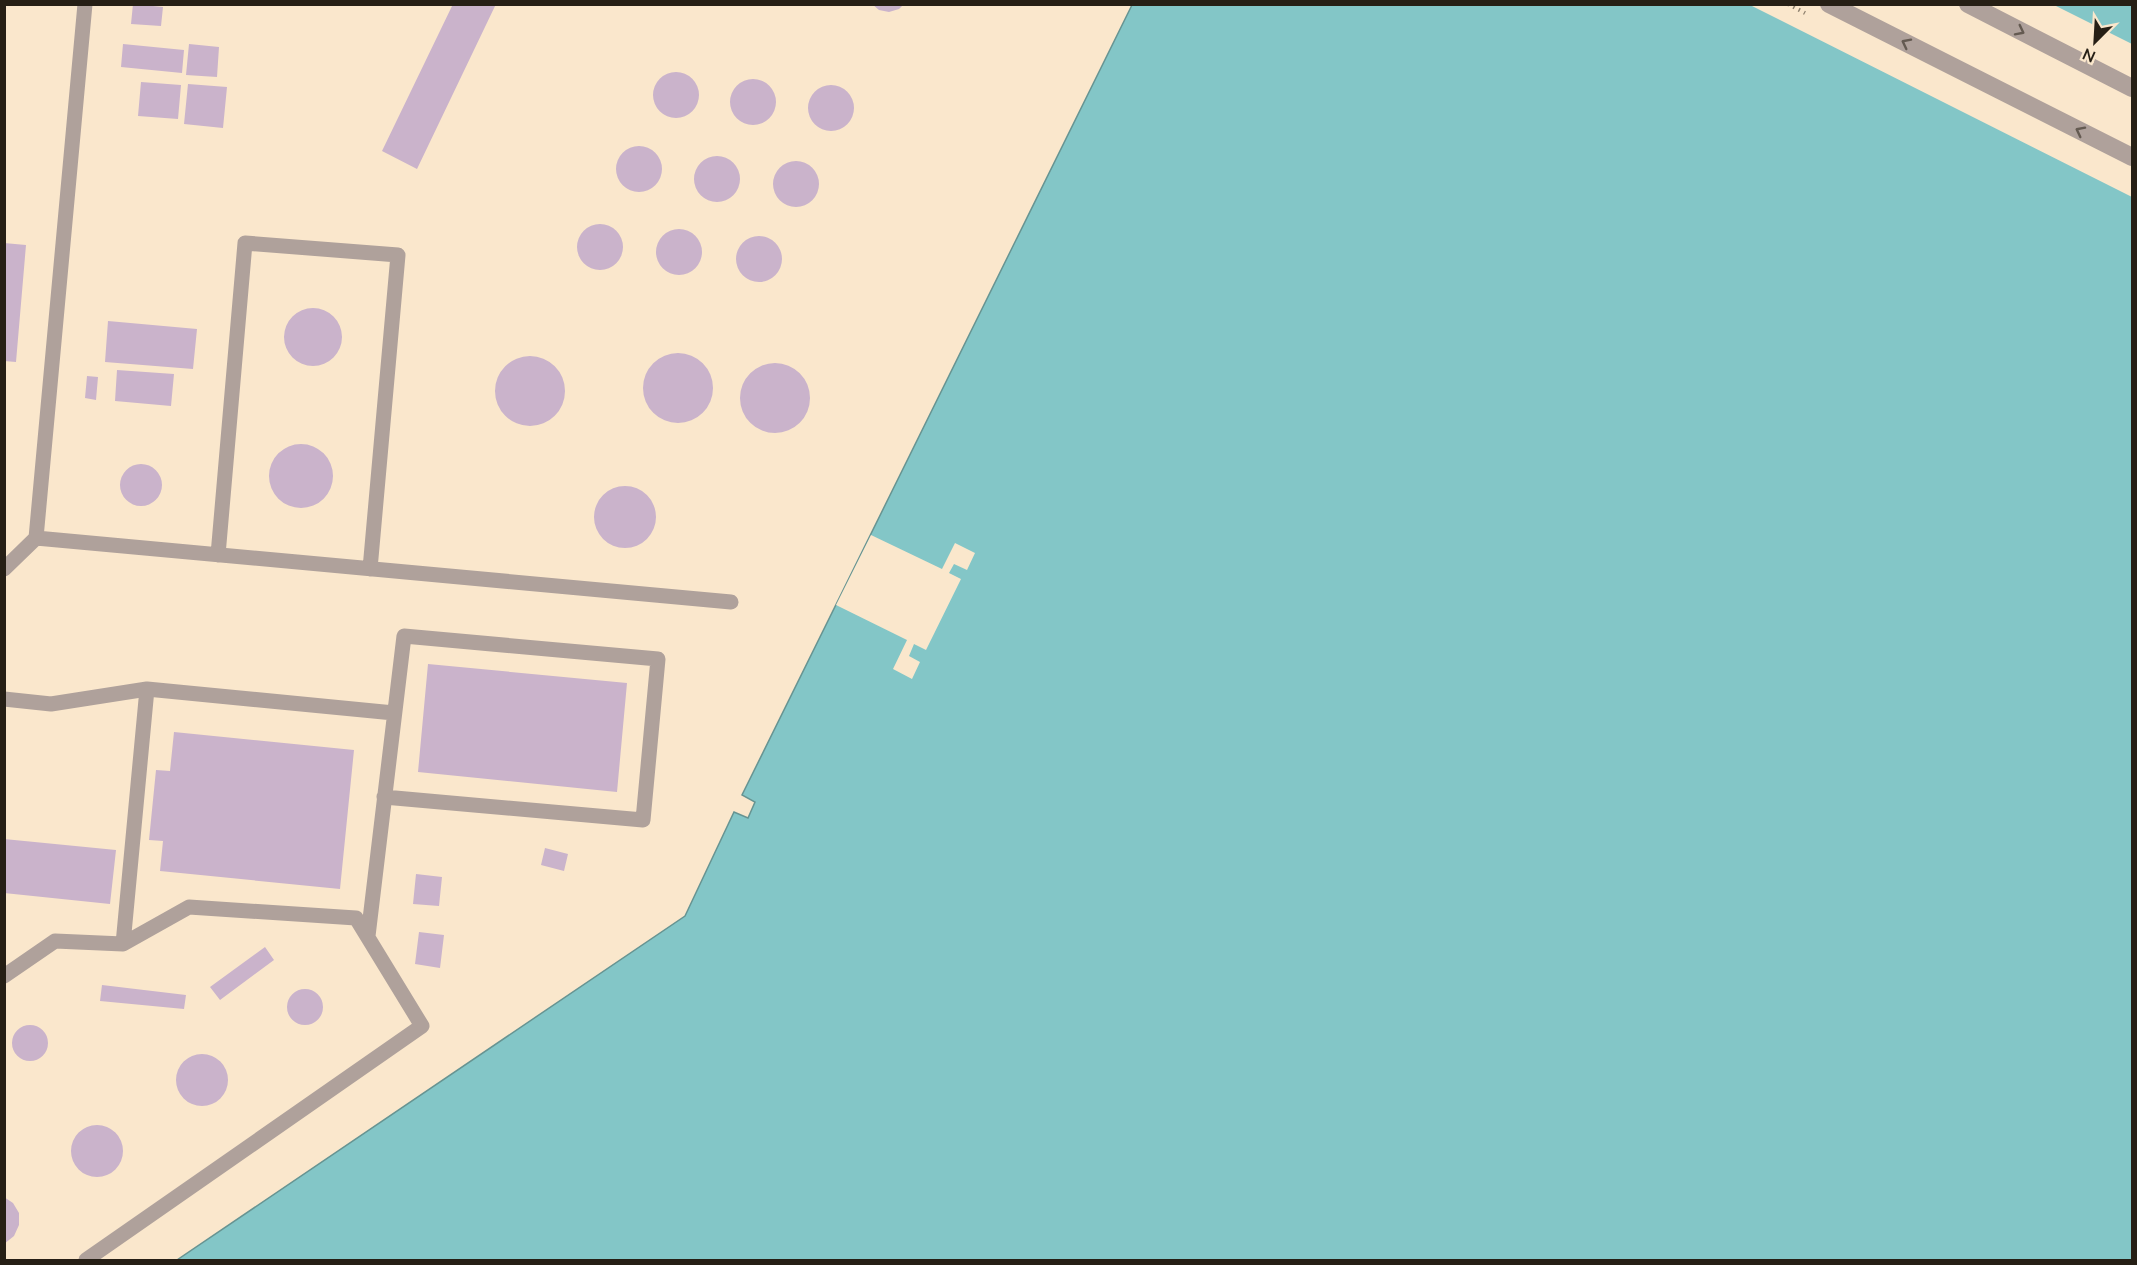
<svg xmlns="http://www.w3.org/2000/svg" width="2137" height="1265" font-family="Mulish,sans-serif">
<rect width="100%" height="100%" fill="#fae7cc"/>
<path fill="#83c6c7" stroke="#679492" stroke-width="1.5" d="M1132,5h1000v1255h-1955l508,-344 49,-104 14,6 7,-16 -13,-7z"/>
<path fill="#fae7cc" d="M1750,5h304l78,39v153z
M871,535l71,34 13,-26 20,10 -8,17 -13,-6 -5,9 12,6 -35,71 -12,-6 -5,12 11,6 -8,17 -19,-10 14,-29 -71,-35z"/>
<path fill="#cab3cb" d="M133,4l30,3 -2,19 -30,-2z
M453,4h43l-79,165 -35,-18z
M872,4h32l-5,5 -10,3 -10,-2z
M123,44l61,6 -2,23 -61,-6z
M189,44l30,3 -2,30 -31,-2z
M653 95a23 23 0 1 1 46 0a23 23 0 1 1-46 0Z
M730 102a23 23 0 1 1 46 0a23 23 0 1 1-46 0Z
M141,82l40,3 -3,34 -40,-3z
M188,84l39,3 -4,41 -39,-4z
M808 108a23 23 0 1 1 46 0a23 23 0 1 1-46 0Z
M616 169a23 23 0 1 1 46 0a23 23 0 1 1-46 0Z
M694 179a23 23 0 1 1 46 0a23 23 0 1 1-46 0Z
M773 184a23 23 0 1 1 46 0a23 23 0 1 1-46 0Z
M577 247a23 23 0 1 1 46 0a23 23 0 1 1-46 0Z
M656 252a23 23 0 1 1 46 0a23 23 0 1 1-46 0Z
M736 259a23 23 0 1 1 46 0a23 23 0 1 1-46 0Z
M4,243l22,2 -10,117 -12,-1z
M284 337a29 29 0 1 1 58 0a29 29 0 1 1-58 0Z
M108,321l89,8 -4,40 -88,-7z
M643 388a35 35 0 1 1 70 0a35 35 0 1 1-70 0Z
M495 391a35 35 0 1 1 70 0a35 35 0 1 1-70 0Z
M740 398a35 35 0 1 1 70 0a35 35 0 1 1-70 0Z
M117,370l57,4 -3,32 -56,-5z
M87,376l11,1 -2,23 -11,-2z
M269 476a32 32 0 1 1 64 0a32 32 0 1 1-64 0Z
M120 485a21 21 0 1 1 42 0a21 21 0 1 1-42 0Z
M594 517a31 31 0 1 1 62 0a31 31 0 1 1-62 0Z
M428,664l199,19 -10,109 -199,-20z
M174,732l180,18 -14,139 -180,-18 3,-30 -14,-1 7,-70 14,1z
M4,839l112,11 -6,54 -106,-11z
M545,848l23,6 -4,17 -23,-6z
M416,874l26,3 -3,29 -26,-2z
M419,932l25,3 -4,33 -25,-4z
M265,947l9,13 -54,40 -10,-13z
M102,985l84,10 -2,14 -84,-8z
M287 1007a18 18 0 1 1 36 0a18 18 0 1 1-36 0Z
M12 1043a18 18 0 1 1 36 0a18 18 0 1 1-36 0Z
M176 1080a26 26 0 1 1 52 0a26 26 0 1 1-52 0Z
M71 1151a26 26 0 1 1 52 0a26 26 0 1 1-52 0Z
M4,1197l9,6 6,10v12l-5,11 -10,8z"/>
<g fill="none" stroke-linecap="round" stroke-linejoin="round">
<path stroke="#8d806e" stroke-width="4" stroke-dasharray="1.5 4.5" stroke-linecap="butt" d="M1788,4l17,9"/>
<path stroke="#afa19b" stroke-width="15" d="M36,538l49,-534
M218,555l27,-312 153,12 -28,314
M4,569l32,-31 695,64
M4,699l47,5 96,-15 247,24
M368,936l36,-300 254,23 -15,161 -259,-23
M123,944l24,-255
M4,976l51,-35 68,3 66,-37 167,11 66,108 -336,234"/>
<path stroke="#afa19b" stroke-width="18" d="M1829,4l303,153
M1968,4l164,84"/>
</g>
<defs><path id="oneway-chevron" d="M-2-3.5L2.5 0L-2 3.5" fill="none" stroke-width="1.6" stroke-linecap="round" stroke-linejoin="round" transform="scale(1.5)"/></defs>
<g stroke="#645a51">
<use href="#oneway-chevron" transform="translate(2020 31) rotate(27)"/>
<use href="#oneway-chevron" transform="translate(1906 43) rotate(-153)"/>
<use href="#oneway-chevron" transform="translate(2080 131) rotate(-153)"/>
</g>
<rect width="2137" height="1265" fill="none" stroke="#261f15" stroke-width="12"/>
<g transform="translate(2095 42) rotate(204)" stroke="#fae7cc" stroke-width="4.5" paint-order="stroke">
<path d="M0-4.5L10 22L0 15L-10 22Z" fill="#261f15"/>
<text y="-9" font-size="16" font-weight="bold" text-anchor="middle" fill="#261f15">N</text>
</g>
</svg>
